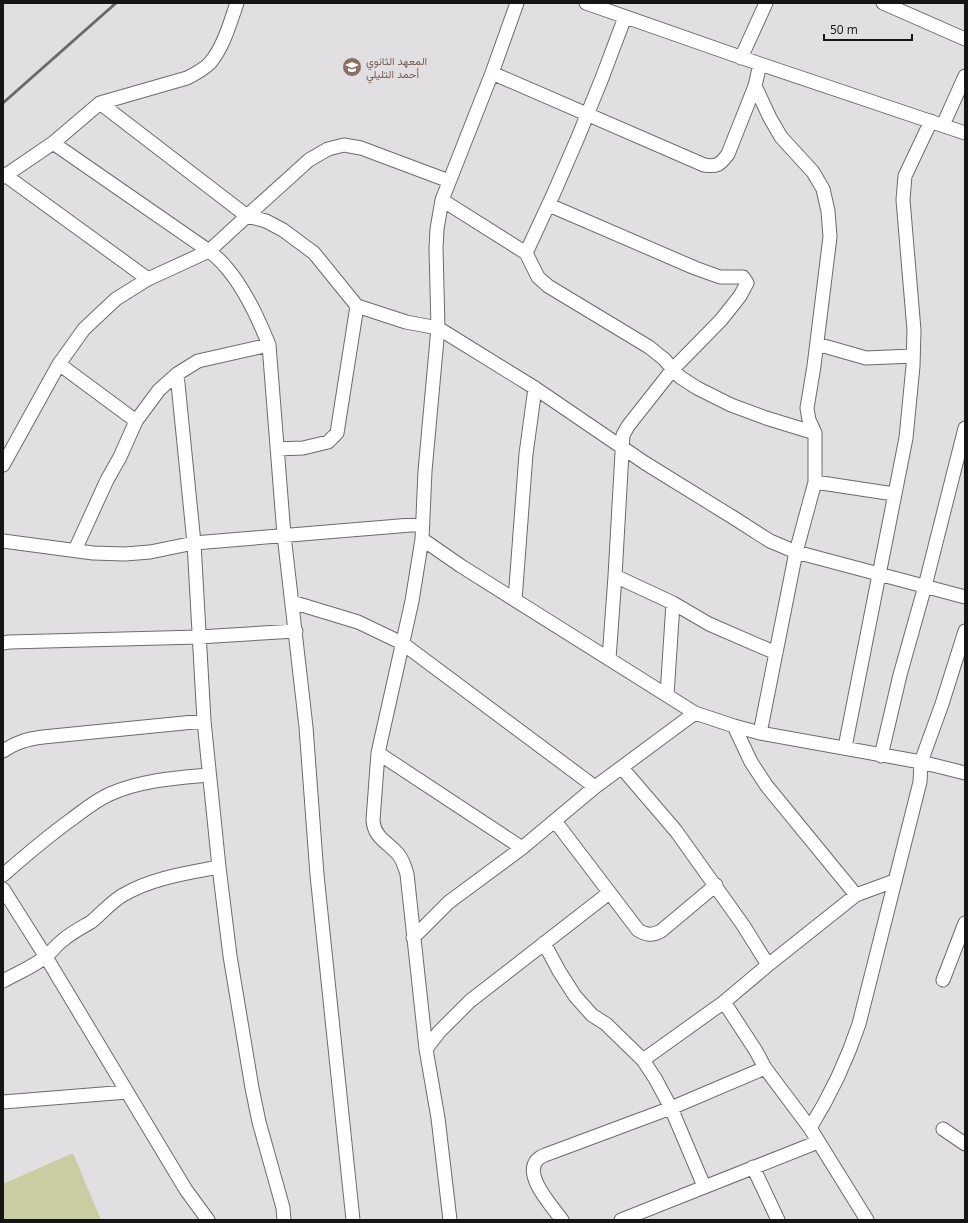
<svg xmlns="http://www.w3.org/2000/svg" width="968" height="1223" font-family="'Open Sans',Vazirmatn,sans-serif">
<rect width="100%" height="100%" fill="#e2dfe3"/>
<path fill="#cacda2" d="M73,1153l28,67h-98v-36z"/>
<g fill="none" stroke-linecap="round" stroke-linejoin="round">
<defs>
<path id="minor" d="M586,3l174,61 205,69
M883,3l82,36
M741,58l25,-55
M492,73l212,92c13,2 16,0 24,-11l27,-68 5,-22
M755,86l15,32 11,19 32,35 10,17 5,22 2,26 -16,129 -7,42 2,12 6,13v49l-19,70 -36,181
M943,125l22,-49
M53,143l156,108 38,-35 -147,-113
M5,175l143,104
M3,177l50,-34 47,-40 87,-25c8,-4 17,-9 23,-15 14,-17 20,-40 27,-60
M442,200l84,53 12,24 10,9 101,61 15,12 16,18 17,11 34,17 35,13 49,15
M549,205l146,63 25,9h23l4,6 -7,13 -19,24 -48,49 -45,57 -5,9 -8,141 -6,83
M247,216l19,5 17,9 31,23 43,53 49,16 32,6 97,60 110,75 89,55 36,23 26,11 169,45
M247,216l62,-56 19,-11 16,-4 17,3 88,33
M526,253c37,-77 70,-156 99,-236
M817,344l49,14 47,-2
M59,364l77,57
M177,374l17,169 10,178 15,146 11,89 22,132 7,34 21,75 3,11 1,12
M277,449l26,-1 25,-6 9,-9 20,-127
M3,465l56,-101 25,-35 32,-30 32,-20 61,-28c5,4 11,9 16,15 18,20 34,54 44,79l15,190 22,192 11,148 36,345
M815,482l79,12
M422,539l39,27 234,147 39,13 26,7 161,29 44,11
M3,541l90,12 32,1 25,-2 44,-9 229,-19
M75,550l32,-70 13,-23 16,-36 23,-31 18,-16 21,-13 71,-16
M615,576l58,27 36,21 67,29
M515,600l11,-146 9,-66
M292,602l66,20 44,21 193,144
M3,643l6,-1 190,-5 97,-6
M667,695l6,-92
M734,726l17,36 15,23 90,110 38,-14
M845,747l61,-309 7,-72 1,-36 -11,-130 2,-24 26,-55
M3,751c13,-9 25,-12 40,-14l161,-16
M378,753l144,95
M881,756l19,-81 25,-89 40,-158
M622,768l54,63 67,94 25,40 -44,37 32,49 9,17 45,60
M555,821l83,109c8,5 14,6 23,1l55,-46
M3,875c22,-19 45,-39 69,-56 12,-9 24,-19 38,-25 31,-14 66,-16 99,-19
M3,889l43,68 140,233 22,30
M413,938l36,-36 73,-54 73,-61 100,-74
M544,943l15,28 16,25 17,19 14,9 37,36 13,20 15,28 33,78
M768,965l88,-70
M943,980l22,-57
M3,981c14,-8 30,-14 42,-24 7,-5 11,-12 18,-17 8,-7 18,-12 28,-18 11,-9 20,-20 32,-27 29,-17 64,-22 96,-28
M426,1049l13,-17 31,-31 139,-108
M643,1060l81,-58
M3,1102l124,-10
M943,1129l22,15
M753,1167l25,53
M450,1220l-12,-102 -12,-69 -19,-175c-2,-7 -4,-14 -9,-20 -10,-12 -24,-16 -25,-34l5,-67 34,-152 10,-62 3,-68 13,-143 -2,-80 1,-19 5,-29 50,-127 25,-70
M562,1220c-9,-13 -39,-44 -25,-60 2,-2 5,-4 8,-5l126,-47 94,-40
M621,1220l197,-78
M867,1220l-57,-92c20,-32 37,-68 49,-104l61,-242 1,-20 21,-58 23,-73"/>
</defs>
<use href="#minor" stroke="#6d6a6e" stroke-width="15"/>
<use href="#minor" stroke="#fff" stroke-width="13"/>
<path stroke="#6b696b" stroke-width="3" d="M3,103l113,-100"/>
</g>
<defs>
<symbol id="school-disc" viewBox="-11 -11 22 22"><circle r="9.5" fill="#8d6e63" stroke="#e2dfe3"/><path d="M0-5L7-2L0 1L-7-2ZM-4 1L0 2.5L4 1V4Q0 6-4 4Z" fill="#fff"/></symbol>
</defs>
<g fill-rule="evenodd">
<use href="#school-disc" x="341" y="56" width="22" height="22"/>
</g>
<g text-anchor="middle" stroke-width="4" stroke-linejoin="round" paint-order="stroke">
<g font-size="11" fill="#785e54" stroke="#e2dfe3" text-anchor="start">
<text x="366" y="65">المعهد الثانوي<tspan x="366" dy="13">أحمد التليلي</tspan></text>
</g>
</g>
<rect width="968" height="1223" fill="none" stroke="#161516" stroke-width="8"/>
<path d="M824 34v6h88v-6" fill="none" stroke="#161516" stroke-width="2"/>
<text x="830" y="34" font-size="12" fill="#161516" stroke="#e2dfe3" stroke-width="3" paint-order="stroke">50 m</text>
</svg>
